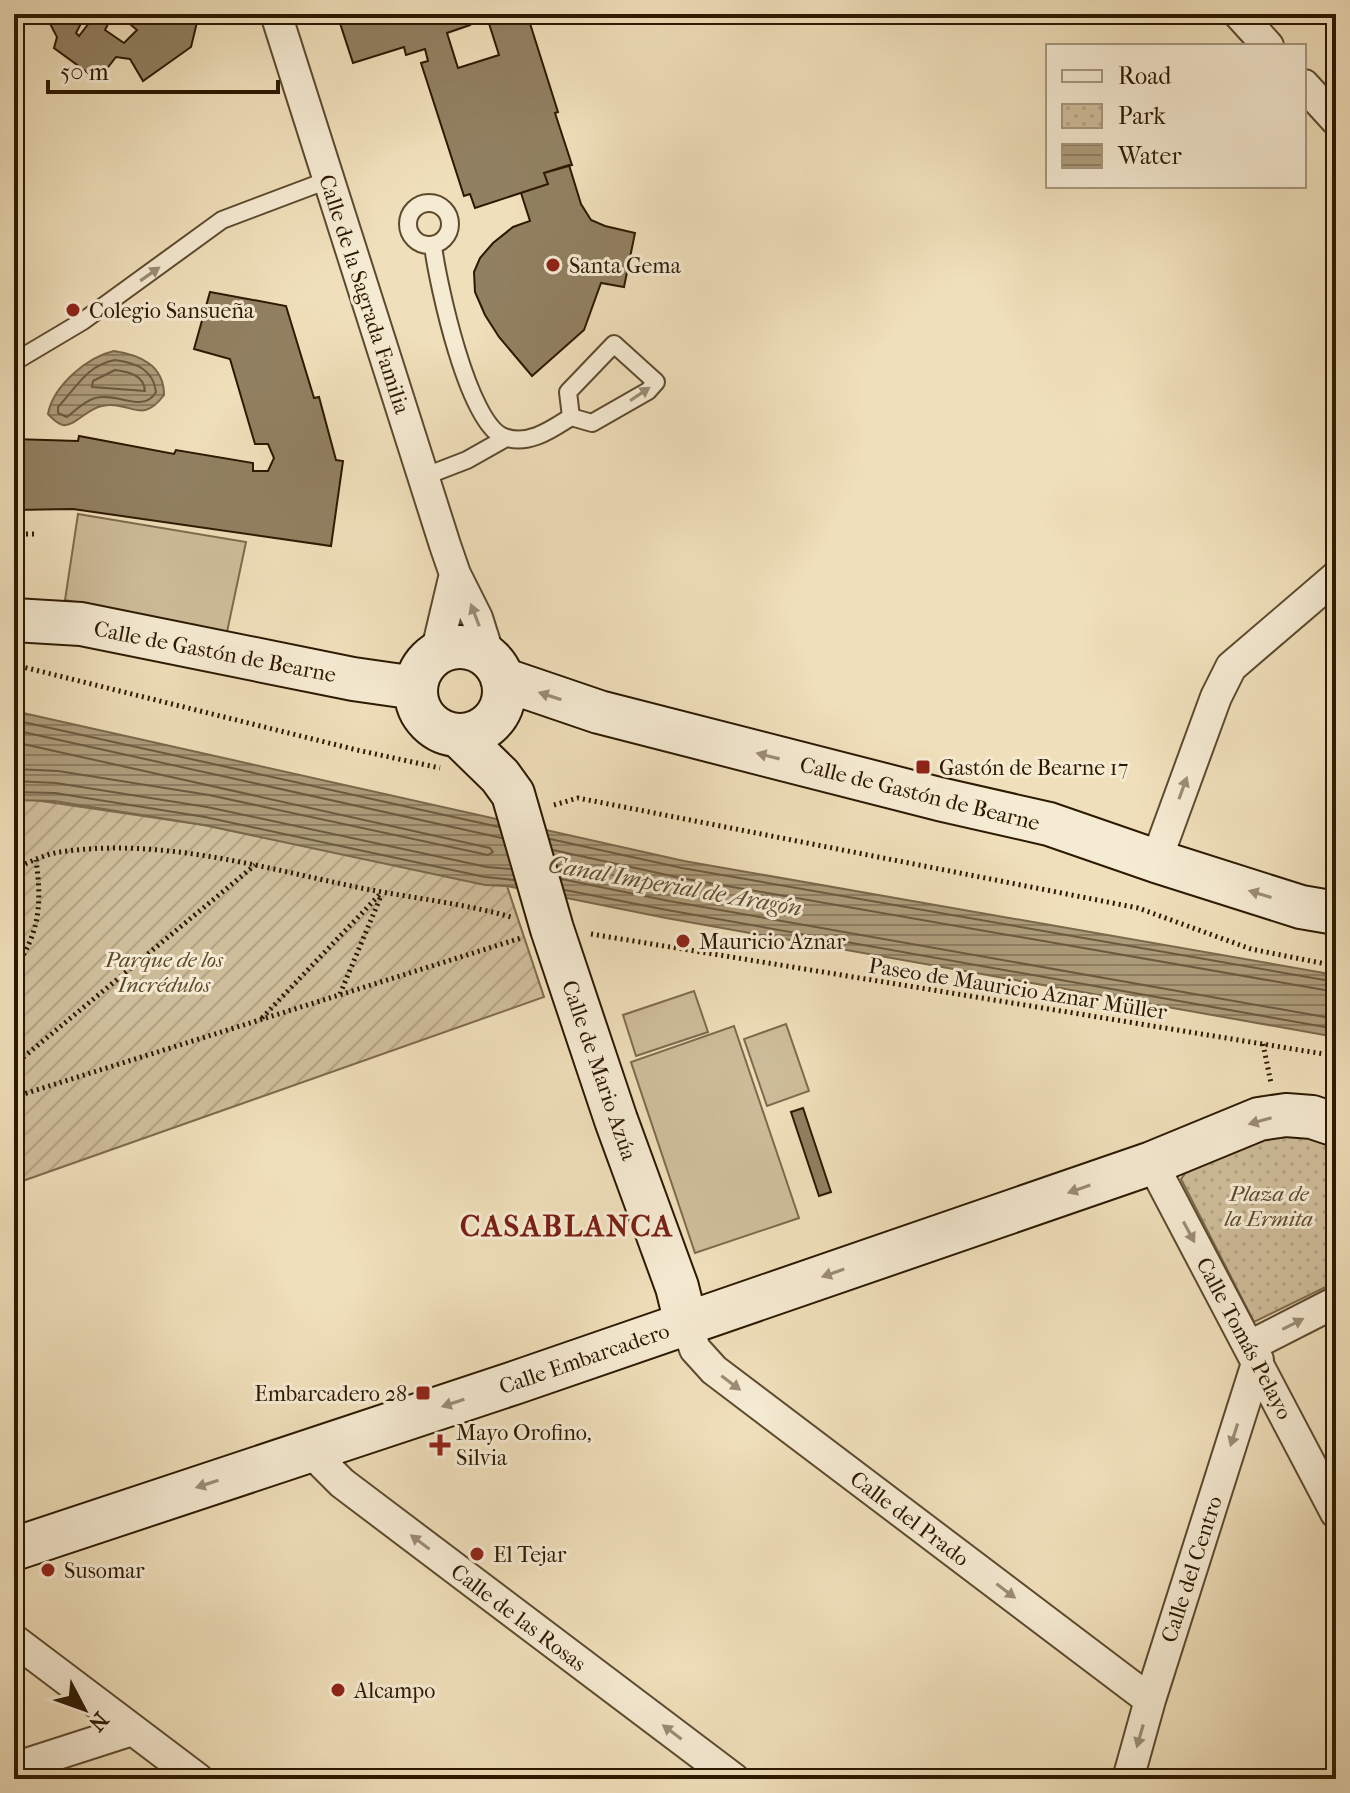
<svg xmlns="http://www.w3.org/2000/svg" width="1350" height="1793" font-family="'IM FELL French Canon',serif">
<defs>
<pattern id="park-dots" width="8" height="8" patternUnits="userSpaceOnUse" patternTransform="scale(2)"><rect width="8" height="8" fill="#cebd9a"/><path d="M2 2h.1M6 6h.1" fill="none" stroke="#b1a283" stroke-width="1.8" stroke-linecap="round"/></pattern>
<pattern id="garden-furrows" width="10" height="10" patternUnits="userSpaceOnUse" patternTransform="scale(2)"><rect width="10" height="10" fill="#cebd9a"/><path d="M-1 1l2-2M0 10L10 0M9 11l2-2" fill="none" stroke="#b1a283"/></pattern>
<pattern id="water-rules" width="6" height="5" patternUnits="userSpaceOnUse" patternTransform="scale(2)"><rect width="6" height="5" fill="#ad9c7b"/><path d="M0 2.5h6" fill="none" stroke="#8d7e62"/></pattern>
</defs>
<rect width="100%" height="100%" fill="#efdfba"/>
<filter id="stains"><feTurbulence type="fractalNoise" baseFrequency=".0025" numOctaves="4"/><feColorMatrix values="0 0 0 0 .2 0 0 0 0 .09 0 0 0 0 .02 0 0 0 .5 -.17"/></filter>
<radialGradient id="worn" r=".72"><stop offset=".6" stop-color="#630" stop-opacity="0"/><stop offset="1" stop-color="#630" stop-opacity=".3"/></radialGradient>
<path fill="#cebd9a" stroke="#7d6b4d" stroke-width="2" d="M78,514l168,28 -19,90 -162,-32z
M694,991l14,41 -72,24 -13,-41z
M786,1024l23,67 -42,15 -23,-67z
M734,1026l65,192 -104,35 -64,-191z"/>
<path fill="url(#park-dots)" stroke="#7d6b4d" stroke-width="2" d="M1272,1132l64,8v142l-82,40 -73,-143 9,-12z"/>
<path fill="url(#garden-furrows)" stroke="#7d6b4d" stroke-width="2" d="M21,798l183,27 303,61 37,111 -530,187v-384z"/>
<path fill="url(#water-rules)" stroke="#79684a" stroke-width="2" d="M114,351c26,4 50,14 50,44 -23,31 -33,5 -62,11 -14,2 -28,21 -39,19 -6,-1 -11,-7 -15,-11 5,-28 39,-57 66,-63z
M14,711l670,150 652,114v62l-670,-119 -159,-32 -22,-1 -281,-60 -150,-24 -40,-1z"/>
<g fill="none" stroke-linecap="round" stroke-linejoin="round">
<path stroke="#6c5a3e" stroke-width="2" d="M115,360c21,3 38,9 41,32 -13,22 -37,0 -61,6 -12,4 -18,11 -28,19l-9,-4v-6c18,-19 29,-42 57,-47z
M115,370c14,2 29,5 30,21l-53,-4 1,-6z
M14,720l485,107
M14,730l488,108
M14,742l476,106 3,4 -5,3 -279,-60 -151,-24 -44,-2
M14,781l42,2 151,24 280,60 24,2
M14,792l41,1 150,24 280,60 29,3
M550,839l132,29 654,114
M553,850l128,28 655,114
M561,879l108,22 667,118
M565,890l102,20 669,119"/>
</g>
<path fill="#918061" stroke="#2c1900" stroke-width="2" d="M45,14h41l-10,19 3,3 17,-22h5l8,8 -4,8 19,13 13,-13 -6,-5 18,-11h50l-8,33 -48,34 -13,-22 -14,-2 -18,23 -44,-32 3,-11z
M337,14h130l3,11 -23,8 11,35 41,-13 -13,-41h41l31,98 -3,1 17,52 -28,8 4,11 -73,24 -5,-14 -6,2 -43,-133 7,-2 -3,-12 -19,6 -2,-8 -51,16z
M569,165l12,39 10,16 14,6 30,7 -11,54 -23,-4 -17,47 -52,46 -33,-39 -14,-22 -10,-23 -1,-20 6,-14 13,-15 20,-16 17,-6 -9,-28 27,-9 -4,-11z
M210,292l76,14 28,92 5,-1 17,63 7,1 -12,85 -258,-37 -59,1v-71l64,2 1,-5 95,18 2,-4 77,13v8h15l6,-13 -6,-14h-13l-25,-85 -36,-10z
M803,1108l28,84 -12,4 -28,-84z"/>
<g fill="none" stroke-linecap="round" stroke-linejoin="round">
<defs>
<path id="lane" d="M408 224a21 21 0 1 1 42 0a21 21 0 1 1-42 0Z
M433,246c5,38 35,178 71,191 25,9 48,-8 67,-20l21,6 56,-32 8,-9 -42,-38 -46,48 3,25
M14,362l69,-41 139,-101 106,-40
M423,477l44,-17 39,-22"/>
<path id="street" d="M276,14l169,531 10,29 22,44 13,41
M1239,14l29,32
M1304,85l32,35
M436,654l19,-80
M1156,861l60,-164 15,-30 105,-90
M1152,1163l184,350
M686,1323l9,26 19,21 436,330
M1250,1346l86,-44
M309,1450l33,33 392,296
M14,1640l184,139
M14,1768l118,-38
M1128,1779l22,-79 108,-340"/>
<path id="secondary" d="M14,620l67,4 272,55 63,9
M416 691a44 44 0 1 1 88 0a44 44 0 1 1-88 0Z
M502,679l97,33 340,87 110,25 107,37 145,46 35,6
M458,735l42,41 13,18 39,135 64,191 61,167 9,36
M14,1549l503,-167 635,-219 107,-44 27,-4 26,2 24,8"/>
</defs>
<use href="#lane" stroke="#5d4a2e" stroke-width="20"/>
<use href="#street" stroke="#5d4a2e" stroke-width="34"/>
<use href="#secondary" stroke="#2c1900" stroke-width="46"/>
<path stroke="#2c1900" stroke-width="5" stroke-dasharray="2 4" stroke-linecap="butt" d="M14,534h24
M14,668l5,-2 338,84 83,18
M554,805l24,-7 560,110 113,41 85,17
M14,868c15,-5 31,-14 46,-16 102,-15 203,16 301,36 50,10 101,15 150,29
M591,934l745,122
M14,970c26,-38 28,-66 22,-110
M340,994l41,-98
M262,1018l120,-126
M1263,1044l8,39
M14,1065l241,-200
M14,1097l507,-159"/>
<use href="#lane" stroke="#f5ead2" stroke-width="16"/>
<use href="#street" stroke="#f5ead2" stroke-width="30"/>
<use href="#secondary" stroke="#f5ead2" stroke-width="42"/>
</g>
<defs><path id="oneway-solid" d="M-6-.8H1V-3.2L6.5 0L1 3.2V.8H-6Z" transform="scale(2)"/></defs>
<g fill="#9b8c74">
<use href="#oneway-solid" transform="translate(150 274) rotate(-35)"/>
<use href="#oneway-solid" transform="translate(640 394) rotate(-34)"/>
<use href="#oneway-solid" transform="translate(475 615) rotate(-111)"/>
<use href="#oneway-solid" transform="translate(550 696) rotate(-162)"/>
<use href="#oneway-solid" transform="translate(768 756) rotate(-166)"/>
<use href="#oneway-solid" transform="translate(1183 788) rotate(-70)"/>
<use href="#oneway-solid" transform="translate(1260 894) rotate(-163)"/>
<use href="#oneway-solid" transform="translate(1260 1121) rotate(164)"/>
<use href="#oneway-solid" transform="translate(1079 1189) rotate(161)"/>
<use href="#oneway-solid" transform="translate(1189 1232) rotate(62)"/>
<use href="#oneway-solid" transform="translate(833 1273) rotate(161)"/>
<use href="#oneway-solid" transform="translate(1293 1324) rotate(-27)"/>
<use href="#oneway-solid" transform="translate(731 1383) rotate(37)"/>
<use href="#oneway-solid" transform="translate(453 1403) rotate(162)"/>
<use href="#oneway-solid" transform="translate(1234 1435) rotate(108)"/>
<use href="#oneway-solid" transform="translate(207 1484) rotate(162)"/>
<use href="#oneway-solid" transform="translate(420 1542) rotate(-143)"/>
<use href="#oneway-solid" transform="translate(1006 1591) rotate(37)"/>
<use href="#oneway-solid" transform="translate(672 1732) rotate(-143)"/>
<use href="#oneway-solid" transform="translate(1140 1736) rotate(106)"/>
</g>
<g fill="#8f2418" stroke="#f5ead2" stroke-width="3">
<circle cx="553" cy="265" r="8"/>
<circle cx="73" cy="310" r="8"/>
<rect x="915" y="759" width="16" height="16" rx="4"/>
<circle cx="683" cy="941" r="8"/>
<rect x="415" y="1385" width="16" height="16" rx="4"/>
<path d="M436 1433h8v8h8v8h-8v8h-8v-8h-8v-8h8z"/>
<circle cx="477" cy="1554" r="8"/>
<circle cx="48" cy="1570" r="8"/>
<circle cx="338" cy="1690" r="8"/>
</g>
<g text-anchor="middle" stroke-width="6" stroke-linejoin="round" paint-order="stroke">
<g font-size="22" fill="#2c1900" stroke="#f5ead2" text-anchor="start">
<text x="569" y="273">Santa Gema</text>
<text x="89" y="318">Colegio Sansueña</text>
<text x="939" y="775">Gastón de Bearne 17</text>
<text x="699" y="949">Mauricio Aznar</text>
<text x="407" y="1401" text-anchor="end">Embarcadero 28</text>
<text x="456" y="1440">Mayo Orofino,<tspan x="456" dy="25">Silvia</tspan></text>
<text x="493" y="1562">El Tejar</text>
<text x="64" y="1578">Susomar</text>
<text x="354" y="1698">Alcampo</text>
</g>
<g font-size="22" fill="#2c1900" stroke="#f5ead2">
<text transform="translate(365 294) rotate(72)" y="8">Calle de la Sagrada Familia</text>
<text transform="translate(215 651) rotate(11)" y="8">Calle de Gastón de Bearne</text>
<text transform="translate(920 793) rotate(14)" y="8">Calle de Gastón de Bearne</text>
<text transform="translate(1018 988) rotate(9)" y="8">Paseo de Mauricio Aznar Müller</text>
<text transform="translate(600 1070) rotate(71)" y="8">Calle de Mario Azúa</text>
<text transform="translate(1245 1338) rotate(62)" y="8">Calle Tomás Pelayo</text>
<text transform="translate(584 1358) rotate(-19)" y="8">Calle Embarcadero</text>
<text transform="translate(910 1518) rotate(37)" y="8">Calle del Prado</text>
<text transform="translate(1191 1569) rotate(-72)" y="8">Calle del Centro</text>
<text transform="translate(519 1617) rotate(37)" y="8">Calle de las Rosas</text>
</g>
<g font-size="22" font-style="italic" fill="#5d4a2e" stroke="#f5ead2">
<text x="164" y="967">Parque de los<tspan x="164" dy="25">Incrédulos</tspan></text>
<text x="1269" y="1201">Plaza de<tspan x="1269" dy="25">la Ermita</tspan></text>
</g>
<g font-size="24" font-style="italic" fill="#604d31" stroke="#f5ead2">
<text transform="translate(675 886) rotate(10)" y="8">Canal Imperial de Aragón</text>
</g>
<g font-size="30" font-weight="bold" letter-spacing="2" fill="#7a1f14" stroke="#f5ead2">
<text x="567" y="1236">CASABLANCA</text>
</g>
</g>
<rect width="1350" height="1793" fill="none" stroke="#efdfba" stroke-width="48"/>
<rect x="16" y="16" width="1318" height="1761" fill="none" stroke="#2c1900" stroke-width="4"/>
<rect x="24" y="24" width="1302" height="1745" fill="none" stroke="#2c1900" stroke-width="2"/>
<rect x="1046" y="44" width="260" height="144" fill="#f5ead2" stroke="#a5967e" stroke-width="2"/>
<rect x="1062" y="70" width="40" height="12" fill="#f5ead2" stroke="#a5967e" stroke-width="2"/>
<text x="1118" y="84" font-size="24" fill="#2c1900">Road</text>
<rect x="1062" y="104" width="40" height="24" fill="url(#park-dots)" stroke="#a5967e" stroke-width="2"/>
<text x="1118" y="124" font-size="24" fill="#2c1900">Park</text>
<rect x="1062" y="144" width="40" height="24" fill="url(#water-rules)" stroke="#a5967e" stroke-width="2"/>
<text x="1118" y="164" font-size="24" fill="#2c1900">Water</text>
<g transform="translate(84 1709) rotate(131)" stroke="#f5ead2" stroke-width="6" paint-order="stroke">
<path d="M0-6L14 30L0 20L-14 30Z" fill="#2c1900"/>
<text y="-12" font-size="22" font-weight="bold" text-anchor="middle" fill="#2c1900">N</text>
</g>
<path d="M48 80v12h230v-12" fill="none" stroke="#2c1900" stroke-width="4"/>
<text x="60" y="80" font-size="24" fill="#2c1900" stroke="#f5ead2" stroke-width="6" paint-order="stroke">50 m</text>
<rect width="100%" height="100%" filter="url(#stains)"/>
<rect width="100%" height="100%" fill="url(#worn)"/>
</svg>
